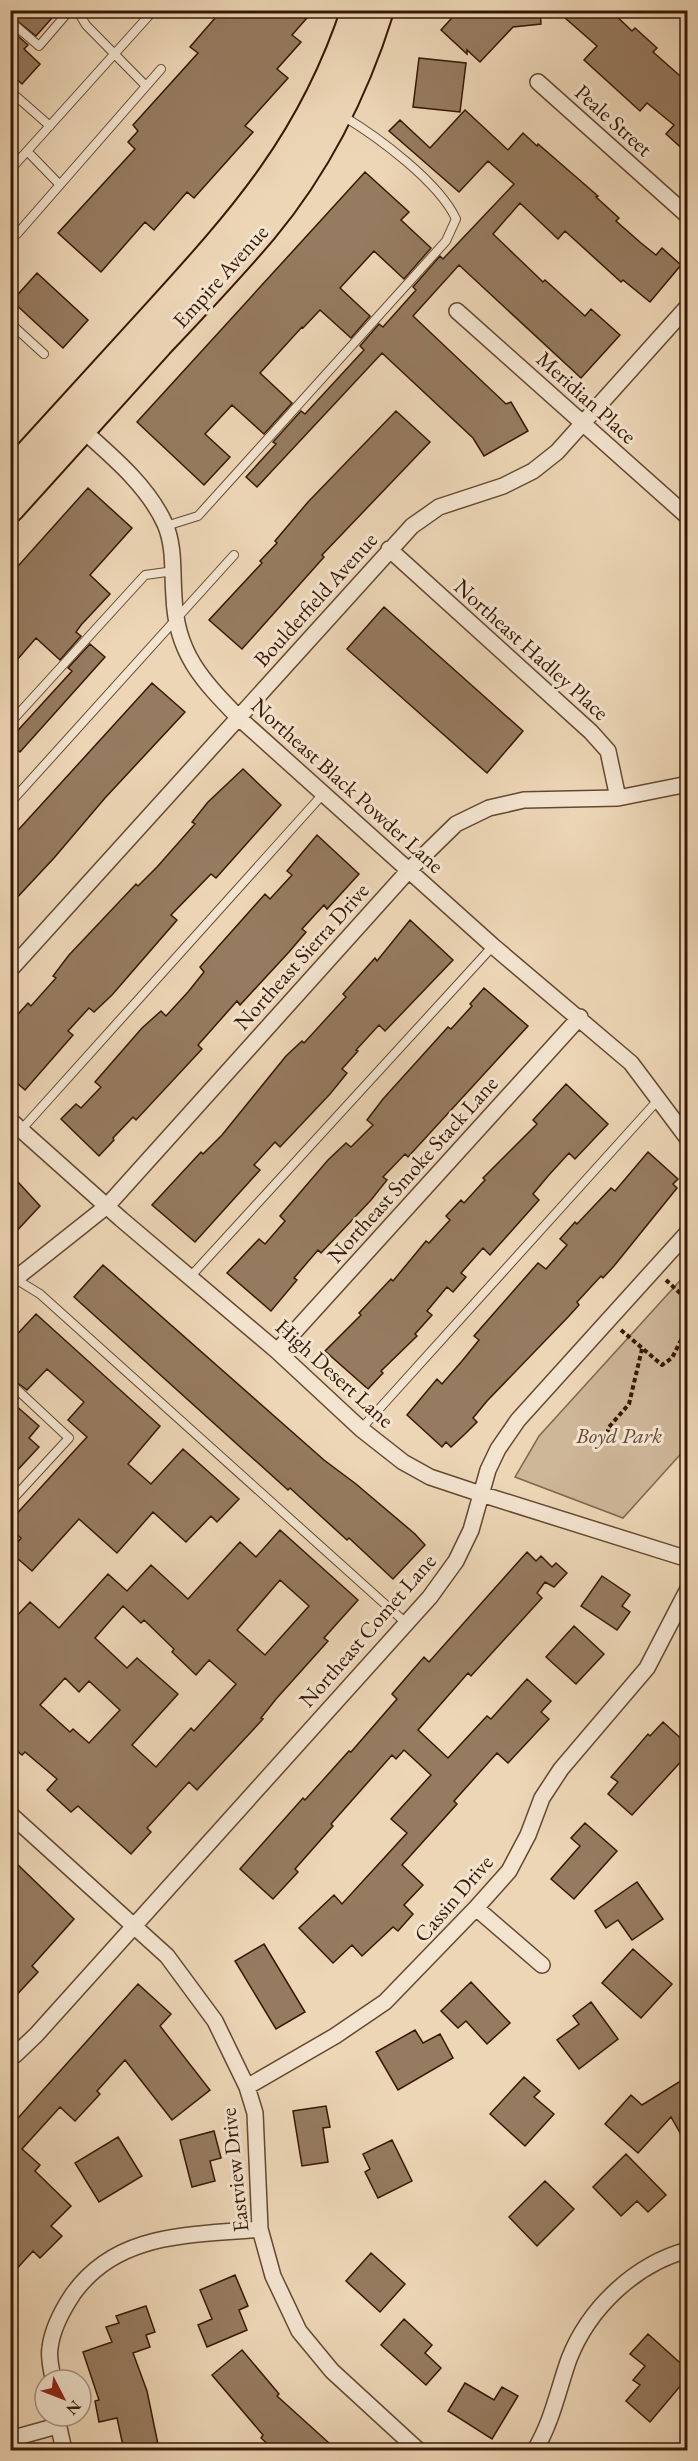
<svg xmlns="http://www.w3.org/2000/svg" width="698" height="2461" font-family="'EB Garamond',serif">
<rect width="100%" height="100%" fill="#edd6b6"/>
<filter id="stains"><feTurbulence type="fractalNoise" baseFrequency=".00333" numOctaves="4"/><feColorMatrix values="0 0 0 0 .2 0 0 0 0 .09 0 0 0 0 .02 0 0 0 .5 -.17"/></filter>
<radialGradient id="worn" r=".72"><stop offset=".6" stop-color="#630" stop-opacity="0"/><stop offset="1" stop-color="#630" stop-opacity=".3"/></radialGradient>
<path fill="#ceb698" stroke="#82674e" stroke-width="1.5" d="M687,1273v174l-64,71 -108,-41 24,-41z"/>
<path fill="#967b60" stroke="#371803" stroke-width="1.5" fill-rule="evenodd" d="M10,10h49l-23,26 -26,-21z
M222,10h92l-22,25 9,7 -24,27 11,9 -43,48 8,6 -59,66 -7,-6 -33,38 -9,-8 -44,50 -43,-39 77,-84 -7,-7 10,-11 -5,-6 65,-72 -8,-6z
M459,10h81l1,14 -28,3 -33,35 -13,-12v4l-26,-24z
M556,10h54l22,21 3,-3 22,20 -4,4 34,30v71l-21,-19 8,-9 -27,-22 -7,8 -56,-51 13,-14z
M10,29l18,16 -4,4 16,15 -18,20 -12,-11z
M419,58l47,5 -6,49 -47,-5z
M465,110l43,40 15,-17 14,13 1,-2 60,52 -2,1 23,21 -3,3 25,22 15,12 6,-7 19,17 -31,37 -27,-22 -2,2 -56,-51 -7,8 -38,-36 -27,31 50,48 2,-2 40,36 6,-7 29,26 -39,43 -122,-113 -46,51 93,88 5,-2 17,29 -44,25 -11,-18 -91,-85 -125,134 -11,-10 30,-33 -3,-2 28,-31 4,3 59,-64 -4,-4 19,-22 4,3 33,-37 -3,-3 27,-31 3,3 71,-75 -26,-23 -29,31 -70,-61 11,-11 30,28z
M365,172l44,40 -8,8 30,28 -27,31 -30,-28 -34,37 30,28 -19,22 -31,-28 -17,18 -1,-1 -42,46 32,30 -28,31 -32,-29 -27,29 25,23 -26,28 -67,-63z
M37,273l51,47 -25,28 -51,-47z
M396,411l34,31 -108,113 2,2 -82,92 -33,-29 53,-57 -2,-2 17,-18 -2,-2 33,-39z
M88,488l44,40 -42,47 20,19 -29,31 -5,7 5,4 -21,24 -24,-22 -26,30v-93z
M384,607l139,124 -36,42 -140,-124z
M90,644l15,13 -85,95 -10,-9v-4l62,-68 -4,-3z
M152,683l33,29 -80,86 -51,60 -44,47v-66z
M243,769l38,36 -65,73 -5,-4 -40,41 6,5 -65,75 -18,17 -5,-4 -21,23 5,4 -48,55 -15,-13v-54l18,-20 3,3 25,-28 -3,-2 16,-21 67,-71 2,2 19,-19 38,-43 -3,-2 16,-20z
M317,835l42,39 -32,35 -3,-4 -22,24 4,3 -17,20 -49,53 -3,-4 -39,44 4,4 -66,71 -3,-3 -20,21 1,2 -15,16 -38,-37 15,-15 5,4 20,-21 -6,-5 47,-54 19,-17 5,5 22,-24 16,-20 -4,-5 65,-73 5,5 22,-24 -5,-4z
M410,920l43,40 -68,71 -6,-6 -23,25 2,1 -16,18 5,4 -17,21 -50,53 -5,-5 -21,23 6,5 -65,72 -43,-37 49,-53 2,2 19,-19 64,-79 16,-15 2,2 42,-46 -3,-3 32,-36 2,3z
M484,988l44,38 -120,131 -3,-3 -22,23 4,3 -16,20 -50,53 -3,-3 -24,28 3,2 -26,31 -44,-38 32,-34 6,5 20,-23 -5,-5 48,-56 18,-17 5,4 22,-22 -6,-5 16,-21 65,-72 3,2 21,-23 -2,-2z
M566,1084l42,40 -33,35 -6,-6 -21,23 -15,18 6,6 -49,55 -7,-7 -22,25 5,4 -13,15 -6,-5 -20,24 5,4 -17,19 2,2 -36,35 2,2 -15,16 -43,-38 36,-36 -2,-2 32,-34 2,2 33,-40 3,2 21,-23 -4,-4 15,-16 3,3 21,-23 -2,-2 54,-54 -4,-4z
M648,1152l30,27 -5,5 4,4 -63,78 -11,12 -2,-2 -24,26 2,3 -10,11 -82,85 -14,17 4,4 -12,12 -14,13 -5,-5 -4,5 -35,-32 30,-36 5,5 20,-23 17,-21 -5,-4 64,-73 8,6 21,-24 -7,-6 15,-17 2,2 34,-36 4,3z
M18,1182l22,24 -30,32v-48z
M103,1265l221,195 32,24 59,50 10,11 -32,34 -44,-41 -2,2 -57,-52 -2,2 -214,-193z
M36,1314l124,112 -32,38 23,20 32,-35 56,50 -22,23 -6,-6 -25,26 -33,-30 -36,41 -38,-34 -47,52 -22,-19 11,-14 -11,-9v-8l77,-84 -19,-17 16,-18 -37,-33 -20,21 -17,-13v-35z
M10,1392l8,7 -4,5 25,22 -10,12 10,9 -29,31z
M280,1530l78,70 -34,38 4,3 -52,58 -15,19 2,1 -66,71 -8,-8 -42,46 4,4 -20,22 -53,-48 -7,6 -24,-22 10,-11 -32,-27 -3,3 -12,-10v-122l20,-21 29,26 49,-54 19,17 24,-26 37,34 52,-57 16,15zM280,1580l29,26 -44,49 -28,-25zM123,1606l18,17 3,-3 30,29 -2,3 24,23 13,-15 27,24 -42,47 -3,-3 -35,39 -24,-22 46,-51 -41,-36 -10,10 -32,-30zM65,1678l14,14 10,-11 31,29 -31,33 -16,-14 -3,3 -30,-27z
M527,1552l9,9 5,-5 11,11 4,-4 11,10 -13,14 -9,-5 -8,11 5,5 -71,78 -3,-3 -50,57 30,28 39,-42 4,3 36,-40 24,22 -10,11 8,7 -41,44 -11,-10 -43,48 3,3 -55,61 21,20 -19,20 9,9 -15,17 -5,-4 -31,29 -10,-11 -19,18 -34,-35 35,-33 8,9 65,-71 -16,-14 40,-44 -27,-25 -8,9 -4,-4 -61,69 2,2 -38,43 3,3 -25,27 -33,-30 63,-71 2,2 44,-49 2,1 46,-53 -5,-5 32,-37 5,5z
M602,1576l28,19 -8,11 8,6 -13,18 -36,-24z
M574,1626l30,28 -28,30 -30,-27z
M663,1722l24,22v11l-55,60 -24,-21 10,-12 -7,-5 37,-43 2,2z
M585,1823l32,28 -43,48 -23,-20 29,-33 -9,-8z
M17,1864l57,55 -42,47 6,6 -28,30v-130z
M637,1882l26,37 -31,21 -14,-20 -12,8 -11,-17z
M264,1944l41,68 -29,17 -41,-68z
M633,1949l39,35 -31,34 -39,-35z
M471,1982l39,41 -23,21 -21,-23 -8,7 -17,-17z
M138,1984l33,30 -11,12 50,64 -38,30 -47,-60 -28,31 3,3 -25,27 -15,-14 -38,42 18,16 -5,6 36,35 -20,20 11,10 -22,22 -7,-7 -23,25v-149z
M591,2002l27,37 -39,30 -22,-29 22,-16 -6,-8z
M415,2030l8,13 17,-9 13,24 -55,32 -22,-38z
M524,2077l16,14 -6,6 20,17 -29,32 -35,-32z
M687,2077v68l-16,-28 -33,36 -33,-29 26,-29 11,10z
M326,2106l4,21 -7,1 5,34 -26,4 -9,-55z
M214,2131l7,27 -11,3 5,20 -23,6 -12,-47z
M118,2137l24,39 -43,26 -24,-39z
M392,2140l20,41 -34,17 -13,-26 5,-3 -7,-15z
M626,2154l40,41 -18,17 -11,-11 -16,15 -28,-29z
M545,2181l29,28 -37,37 -28,-29z
M371,2253l34,31 -25,28 -34,-31z
M235,2275l13,31 -9,4 8,20 -40,17 -9,-22 14,-6 -12,-29z
M146,2306l9,26 -9,3 4,12 -17,6 14,38 12,58 -27,2 -1,-6 -8,1 -6,-28 -18,4 -4,-21 4,-1 -16,-48 29,-10 -6,-15 13,-4 -3,-7z
M404,2319l28,26 -7,8 16,15 -15,17 -45,-40z
M648,2334l39,35v9l-37,44 -24,-21 14,-16 -7,-5 12,-14 -15,-12z
M242,2350l37,44 -2,2 52,47 -7,8h-47l-14,-13 2,-3 -51,-60z
M465,2383l29,17 8,-13 16,9 -26,43 -44,-28z"/>
<g fill="none" stroke-linecap="round" stroke-linejoin="round">
<defs>
<path id="lane" d="M77,10l9,15 60,61
M10,21l29,25 31,-36
M10,91l40,35
M27,151l33,34
M10,170l144,-160
M17,234l144,-165
M10,323l34,31
M166,526l32,-10 248,-275 10,-22c-17,-37 -78,-82 -113,-103
M10,723l135,-148 29,-4
M10,803l224,-248
M21,1130l303,-337
M191,1276l302,-330
M14,1278l26,16 366,329
M10,1383l59,55 -59,64
M361,1429l297,-329"/>
<path id="street" d="M538,82l150,134
M457,311l231,206
M77,425c31,28 70,59 88,99 10,23 7,49 9,73 2,56 28,83 65,121l254,228 138,117 57,76
M389,549l202,183 17,19 10,47
M10,970l402,-444 27,-19 64,-21 30,-15 24,-19 131,-146
M10,1120l111,99 156,132 84,78 42,33 27,15 51,17 207,65
M10,1283l97,-77 302,-336 47,-46 33,-16 35,-8 94,-2 70,-14
M277,1351l303,-334
M10,1814l157,142 48,65 32,66 8,26 5,116 13,47 26,55 33,40 86,79
M476,1908l66,57
M10,2056l5,-1 21,-20 394,-438 26,-36 15,-31 17,-60 10,-21 20,-29 170,-188
M247,2087l88,-51 50,-34 91,-94 33,-37 19,-36 14,-37 19,-29 86,-101 41,-79
M53,2380c-1,-10 -5,-22 -3,-32 2,-18 13,-39 23,-54 45,-63 118,-58 187,-65
M57,2419l7,31
M10,2439l47,-13
M535,2450c17,-28 23,-60 34,-91 20,-51 66,-95 119,-109"/>
<path id="highway" d="M10,475c49,-53 97,-106 145,-159 90,-99 158,-175 201,-306
M10,508c50,-55 100,-110 149,-165 35,-37 71,-75 104,-114 53,-64 91,-139 116,-219"/>
</defs>
<use href="#lane" stroke="#644830" stroke-width="10"/>
<use href="#street" stroke="#644830" stroke-width="18"/>
<use href="#highway" stroke="#371803" stroke-width="32"/>
<path stroke="#371803" stroke-width="4" stroke-dasharray="4.5 3" stroke-linecap="butt" d="M666,1280l16,15 6,15
M621,1330l41,35 10,-7 16,-32
M607,1434l2,-7 20,-23 13,-55"/>
<use href="#lane" stroke="#f3e4d0" stroke-width="8"/>
<use href="#street" stroke="#f3e4d0" stroke-width="15"/>
<use href="#highway" stroke="#edd6b6" stroke-width="28"/>
</g>
<g text-anchor="middle" stroke-width="6" stroke-linejoin="round" paint-order="stroke">
<g font-size="22" fill="#371803" stroke="#f3e4d0">
<text transform="translate(614 120) rotate(42)" y="8">Peale Street</text>
<text transform="translate(220 276) rotate(-48)" y="8">Empire Avenue</text>
<text transform="translate(587 397) rotate(42)" y="8">Meridian Place</text>
<text transform="translate(315 599) rotate(-48)" y="8">Boulderfield Avenue</text>
<text transform="translate(532 649) rotate(42)" y="8">Northeast Hadley Place</text>
<text transform="translate(348 785) rotate(42)" y="8">Northeast Black Powder Lane</text>
<text transform="translate(301 956) rotate(-48)" y="8">Northeast Sierra Drive</text>
<text transform="translate(412 1169) rotate(-48)" y="8">Northeast Smoke Stack Lane</text>
<text transform="translate(335 1373) rotate(42)" y="8">High Desert Lane</text>
<text transform="translate(367 1630) rotate(-49)" y="8">Northeast Comet Lane</text>
<text transform="translate(453 1898) rotate(-49)" y="8">Cassin Drive</text>
<text transform="translate(234 2170) rotate(-96)" y="8">Eastview Drive</text>
</g>
<g font-size="22" font-style="italic" fill="#644730" stroke="#f3e4d0">
<text x="619" y="1443">Boyd Park</text>
</g>
</g>
<rect width="698" height="2461" fill="none" stroke="#edd6b6" stroke-width="36"/>
<rect x="12" y="12" width="674" height="2437" fill="none" stroke="#371803" stroke-width="3"/>
<rect x="18" y="18" width="662" height="2425" fill="none" stroke="#371803" stroke-width="1.5"/>
<g transform="translate(63 2398) rotate(132)"><circle r="28" fill="#f3e4d0" stroke="#a8927e" stroke-width="1.5"/>
<path d="M0-4.5L10 22L0 15L-10 22Z" fill="#8f2418"/>
<text y="-9" font-size="16" font-weight="bold" text-anchor="middle" fill="#371803">N</text>
</g>
<rect width="100%" height="100%" filter="url(#stains)"/>
<rect width="100%" height="100%" fill="url(#worn)"/>
</svg>
